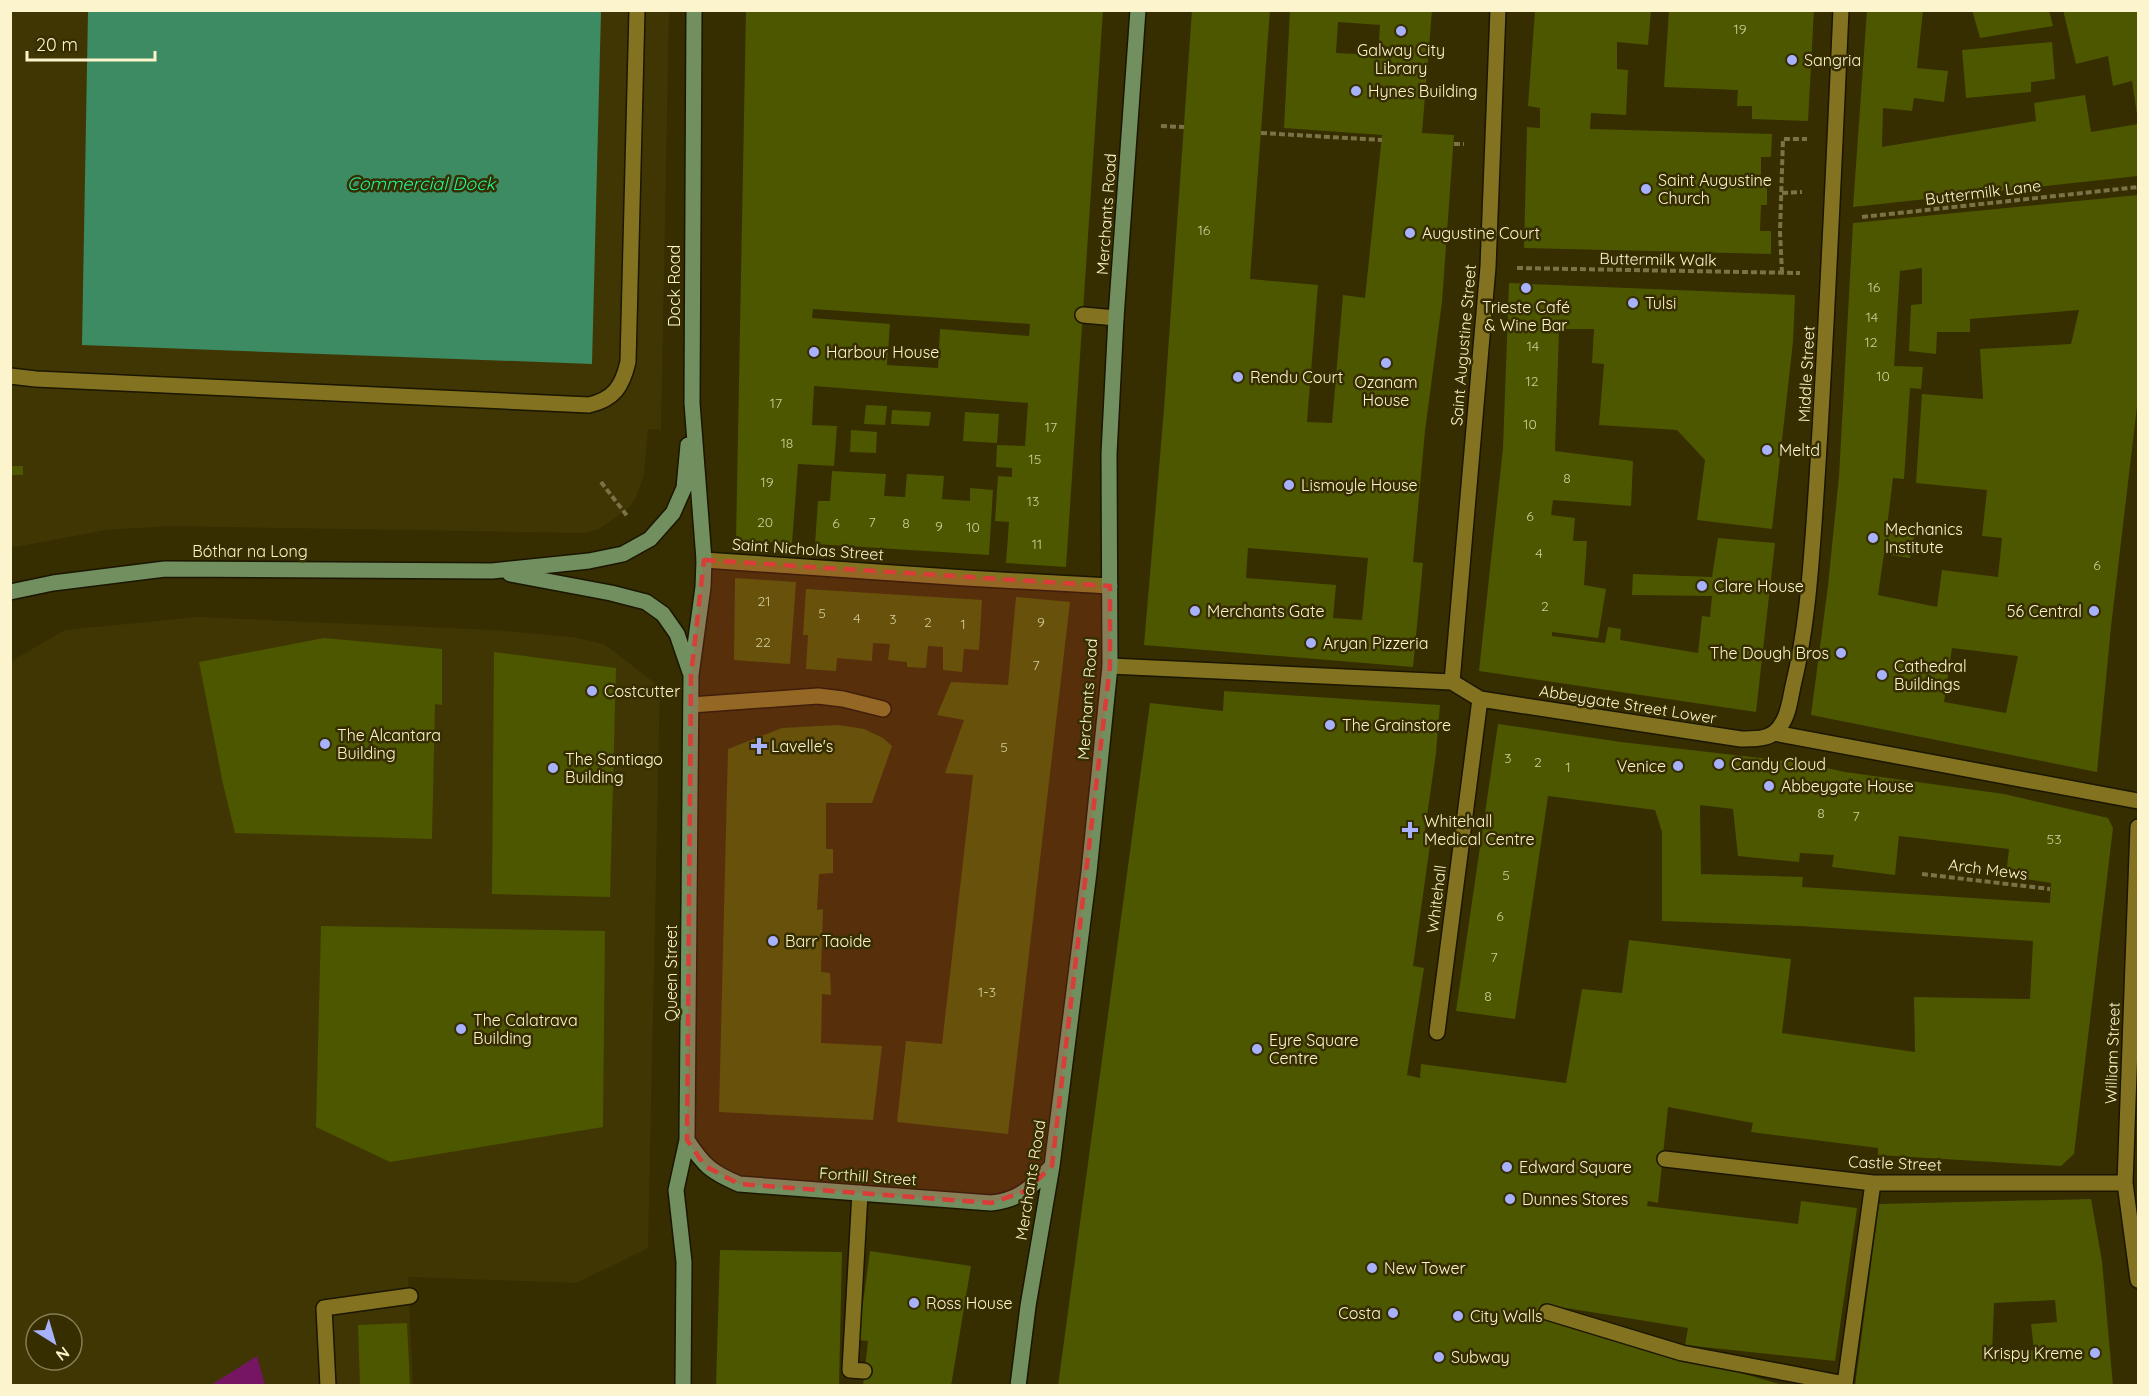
<svg xmlns="http://www.w3.org/2000/svg" width="2149" height="1396" font-family="Quicksand,sans-serif">
<rect width="100%" height="100%" fill="#362d01"/>
<path fill="#403603" fill-rule="evenodd" d="M11,11h658l-8,419 -13,-1 -4,46 -8,22 -7,11 -30,21 -14,4 -416,-7 -63,4 -95,18z
M197,617l298,13 77,7 32,7 56,43 -12,561 -71,35 -169,-6 5,108h-402l-1,-723 55,-32zM36,1324h36v36h-36z"/>
<path fill="#761663" d="M257,1356l8,29h-54z"/>
<path fill="#3c8b62" d="M88,11h513l-9,353 -510,-19z"/>
<path fill="#4c5700" fill-rule="evenodd" d="M746,10h357l-37,557 -60,-4 3,-41 -14,-1 3,-45 14,1v-9l-16,-1 1,-22 28,1 3,-43 -214,-17 -2,39 25,1 -3,40 -36,-2 -6,79 -56,-2zM813,309l217,15 -1,12 -89,-7 -2,39 -51,-3 3,-41 -78,-6z
M1192,10h78l-20,269 68,6 -11,137 25,1 11,-128 22,3 17,-163 -98,-7 6,-118h142l-10,123 32,2 -12,167 -17,129 -12,131 10,1 -10,104 -269,-22 20,-236zM1338,22l42,3 -2,30 -42,-2zM1248,548l120,10 -6,62 -29,-2 3,-33 -90,-7z
M1535,10h116l-3,35 -31,-3v27l11,1 -2,45 -35,-2 -1,16 182,5 -1,23h-10v26l6,1v21h-6l-1,26h11v23l-247,-6 3,-121 13,1v-20l-12,-2z
M1669,10h145l-6,111 -56,-2v-13h-15l1,-16 -74,-3z
M1867,10h56l-6,58 31,3 -4,31 -30,-4 -2,13 -29,-3 -1,39 154,-26 -2,-18 51,-8 6,37 47,-8v52l-285,31z
M1972,10h77l4,16 -73,12z
M2063,10h75v111l-6,-40 -19,5 -5,-30 -32,8z
M2052,42l3,37 -24,3v10l-65,6 -4,-48z
M2138,195v203l-27,229 -14,145 -286,-57 17,-129 11,-110 14,-253zM1922,268v36l-11,1 -2,46 27,3 1,-22h33v-13l109,-9 -8,34 -91,5 3,50 -61,-5 -6,89 71,7 -5,46 20,2 -4,39 -56,-7 -5,37 -59,-12 6,-41 26,4 5,-27 -28,-4 6,-49 11,1 6,-91 11,1 2,-22 -29,-1 6,-95zM1952,648l66,8 -12,57 -62,-11z
M1509,283l286,12 -2,47 -21,187 -75,-9 8,-60 -28,-30 -78,-5 5,-61 -12,-1 2,-34h-35l-4,122 78,10 -2,45 -78,-6 -2,15 24,3 -2,23h14l-3,44 22,4 -8,49 -46,-6v4l53,7 3,-16 13,2 -1,11 78,13 4,-37 8,1 2,-21 -80,-1 1,-21 79,3 6,-39 57,5 -19,169 -277,-41 24,-223z
M866,405l21,1 -2,19 -21,-1z
M892,410l39,2 -2,14 -38,-2z
M965,412l34,2 -2,29 -34,-2z
M851,430l26,2 -1,21 -26,-1z
M10,466h13v9h-13z
M832,471l54,3 -2,22 21,1 2,-23 37,2 -2,23 28,2v-13l23,2 -4,65 -174,-11 3,-43h12z
M735,578l61,4 -6,82 -56,-4z
M806,589l176,11 -3,50 -15,-1 -2,23 -19,-2v-23l-15,-1 -2,22 -19,-1v-5l-19,-2 2,-16 -17,-1 -1,18 -35,-3 -1,13 -30,-2 2,-34h-5z
M1016,597l54,5 -62,532 -111,-12 9,-81 36,3 31,-269 -28,-2 19,-53 -27,-5 14,-33 57,3z
M324,638l118,11v56l-7,-1 -3,135 -197,-6 -12,-49 -24,-122z
M494,652l122,16 -6,229 -118,-3z
M1224,691l216,14 -4,48 -13,91 7,1 -17,121 11,2 -17,107 13,3 1,-14 145,19 16,-94 40,4 7,-53 162,19 -9,74 133,19 -1,-55 116,2 3,-58 -234,-15 -137,-5v-89l-7,-22 -107,-14 -33,223 -59,-8 42,-287 123,18 183,21 41,9 159,22 104,24 5,10 -39,326 -13,12 -183,-11v-7l-127,-16 2,-9 -85,-16 -10,96 -10,-2 -1,5 151,18 3,-23 56,7 -22,153 -150,-16 3,-17 -146,-24 -2,11 246,71h-728l92,-683 73,8zM1700,805l33,4 5,47 61,6 1,-9 34,2 -2,12 63,8 4,-39 110,13 -3,27 45,7 -1,20 -248,-16 1,-10 -102,-3z
M838,725l26,4 19,9 9,8 -20,57h-46v46h7v24l-14,1 -2,36 6,-1 -2,63 9,1 1,22 -9,-1 -1,49 61,3 -9,74 -154,-8 9,-363 54,-21z
M321,926l284,5 -2,196 -213,35 -74,-35z
M2091,1199l11,62 11,125h-258l24,-182zM2055,1300l2,22 -26,2 3,26 -42,3 2,-50z
M720,1250l122,2 -3,134h-123z
M870,1251l101,15 -20,120h-88l5,-45 -10,-1z
M407,1323l3,63h-50l-2,-61z"/>
<g fill="none" stroke-linecap="round" stroke-linejoin="round">
<defs>
<path id="lane" d="M1083,315l33,3
M10,376l26,3 553,26c25,-6 33,-18 39,-43l9,-352
M860,1193l-10,177 14,1
M328,1386l-4,-78 86,-12"/>
<path id="street" d="M704,560l262,18 144,8
M1110,666l342,16 28,17 261,40c15,0 31,1 40,-14 8,-11 9,-26 12,-39 13,-53 17,-107 21,-162 12,-171 19,-342 27,-514
M1452,682l36,-415 10,-257
M691,705l127,-9 25,3 40,10
M1774,733l364,68
M2138,827l-13,356 13,97
M1437,1032l43,-333
M1665,1159l208,24h252
M1547,1312l135,41 163,31 28,-201"/>
<path id="secondary" d="M510,574l101,19 35,9 17,12 14,20 13,38
M10,592l43,-9 112,-14 327,2 97,-10 34,-7 27,-15 23,-26 11,-25 4,-43
M687,1140c17,26 24,32 52,44l252,19c30,-3 41,-17 61,-37
M683,1386l1,-124 -8,-72 11,-50 4,-465 12,-88 1,-27 -12,-157 2,-393
M1018,1386l10,-80 24,-140 37,-294 21,-206 -1,-212 7,-136 22,-308"/>
</defs>
<use href="#lane" stroke="#1b1600" stroke-width="18"/>
<use href="#street" stroke="#1b1600" stroke-width="18"/>
<use href="#secondary" stroke="#1b1600" stroke-width="18"/>
<path stroke="#7a7248" stroke-width="4" stroke-dasharray="6 3" stroke-linecap="butt" d="M1161,126l23,1
M1261,133l121,7
M1454,144h10
M1782,193l20,-1
M1862,217l276,-30
M1517,268l283,5
M1782,273l-2,-41 3,-93h24
M601,482l27,35
M1922,874l128,15"/>
<use href="#lane" stroke="#837320" stroke-width="15"/>
<use href="#street" stroke="#837320" stroke-width="15"/>
<use href="#secondary" stroke="#718f5f" stroke-width="15"/>
</g>
<path fill="#da3c38" fill-opacity="0.2" stroke="#da3c38" stroke-width="4.5" stroke-dasharray="12 8" stroke-linejoin="round" d="M704,560l406,26v80l-58,500 -26,25 -35,12 -252,-19 -34,-18 -18,-26 4,-465z"/>
<g fill="#a7b1fc" stroke="#362d01" stroke-width="2">
<circle cx="1401" cy="31" r="6"/>
<circle cx="1792" cy="60" r="6"/>
<circle cx="1356" cy="91" r="6"/>
<circle cx="1646" cy="189" r="6"/>
<circle cx="1410" cy="233" r="6"/>
<circle cx="1526" cy="288" r="6"/>
<circle cx="1633" cy="303" r="6"/>
<circle cx="814" cy="352" r="6"/>
<circle cx="1386" cy="363" r="6"/>
<circle cx="1238" cy="377" r="6"/>
<circle cx="1767" cy="450" r="6"/>
<circle cx="1289" cy="485" r="6"/>
<circle cx="1873" cy="538" r="6"/>
<circle cx="1702" cy="586" r="6"/>
<circle cx="1195" cy="611" r="6"/>
<circle cx="2094" cy="611" r="6"/>
<circle cx="1311" cy="643" r="6"/>
<circle cx="1841" cy="653" r="6"/>
<circle cx="1882" cy="675" r="6"/>
<circle cx="592" cy="691" r="6"/>
<circle cx="1330" cy="725" r="6"/>
<circle cx="325" cy="744" r="6"/>
<path d="M756 737h6v6h6v6h-6v6h-6v-6h-6v-6h6z"/>
<circle cx="1719" cy="764" r="6"/>
<circle cx="1678" cy="766" r="6"/>
<circle cx="553" cy="768" r="6"/>
<circle cx="1769" cy="786" r="6"/>
<path d="M1407 821h6v6h6v6h-6v6h-6v-6h-6v-6h6z"/>
<circle cx="773" cy="941" r="6"/>
<circle cx="461" cy="1029" r="6"/>
<circle cx="1257" cy="1049" r="6"/>
<circle cx="1507" cy="1167" r="6"/>
<circle cx="1510" cy="1199" r="6"/>
<circle cx="1372" cy="1268" r="6"/>
<circle cx="914" cy="1303" r="6"/>
<circle cx="1393" cy="1313" r="6"/>
<circle cx="1458" cy="1316" r="6"/>
<circle cx="2095" cy="1353" r="6"/>
<circle cx="1439" cy="1357" r="6"/>
</g>
<g text-anchor="middle" stroke-width="5" stroke-linejoin="round" paint-order="stroke">
<g font-size="14" fill="#cfcd9a">
<text x="1740" y="34">19</text>
<text x="1204" y="235">16</text>
<text x="1874" y="292">16</text>
<text x="1872" y="322">14</text>
<text x="1871" y="347">12</text>
<text x="1533" y="351">14</text>
<text x="1883" y="381">10</text>
<text x="1532" y="386">12</text>
<text x="776" y="408">17</text>
<text x="1530" y="429">10</text>
<text x="1051" y="432">17</text>
<text x="787" y="448">18</text>
<text x="1035" y="464">15</text>
<text x="1567" y="483">8</text>
<text x="767" y="487">19</text>
<text x="1033" y="506">13</text>
<text x="1530" y="521">6</text>
<text x="765" y="527">20</text>
<text x="872" y="527">7</text>
<text x="836" y="528">6</text>
<text x="906" y="528">8</text>
<text x="939" y="531">9</text>
<text x="973" y="532">10</text>
<text x="1037" y="549">11</text>
<text x="1539" y="558">4</text>
<text x="2097" y="570">6</text>
<text x="764" y="606">21</text>
<text x="1545" y="611">2</text>
<text x="822" y="618">5</text>
<text x="857" y="623">4</text>
<text x="893" y="624">3</text>
<text x="928" y="627">2</text>
<text x="1041" y="627">9</text>
<text x="963" y="629">1</text>
<text x="763" y="647">22</text>
<text x="1036" y="670">7</text>
<text x="1004" y="752">5</text>
<text x="1508" y="763">3</text>
<text x="1538" y="767">2</text>
<text x="1568" y="772">1</text>
<text x="1821" y="818">8</text>
<text x="1856" y="821">7</text>
<text x="2054" y="844">53</text>
<text x="1506" y="880">5</text>
<text x="1500" y="921">6</text>
<text x="1494" y="962">7</text>
<text x="987" y="997">1-3</text>
<text x="1488" y="1001">8</text>
</g>
<g font-size="16" fill="#fbf4cd" stroke="#362d01" text-anchor="start">
<text x="1401" y="56" text-anchor="middle">Galway City<tspan x="1401" dy="18">Library</tspan></text>
<text x="1804" y="66">Sangria</text>
<text x="1368" y="97">Hynes Building</text>
<text x="1658" y="186">Saint Augustine<tspan x="1658" dy="18">Church</tspan></text>
<text x="1422" y="239">Augustine Court</text>
<text x="1645" y="309">Tulsi</text>
<text x="1526" y="313" text-anchor="middle">Trieste Café<tspan x="1526" dy="18">&amp; Wine Bar</tspan></text>
<text x="826" y="358">Harbour House</text>
<text x="1250" y="383">Rendu Court</text>
<text x="1386" y="388" text-anchor="middle">Ozanam<tspan x="1386" dy="18">House</tspan></text>
<text x="1779" y="456">Meltd</text>
<text x="1301" y="491">Lismoyle House</text>
<text x="1885" y="535">Mechanics<tspan x="1885" dy="18">Institute</tspan></text>
<text x="1714" y="592">Clare House</text>
<text x="1207" y="617">Merchants Gate</text>
<text x="2082" y="617" text-anchor="end">56 Central</text>
<text x="1323" y="649">Aryan Pizzeria</text>
<text x="1829" y="659" text-anchor="end">The Dough Bros</text>
<text x="1894" y="672">Cathedral<tspan x="1894" dy="18">Buildings</tspan></text>
<text x="604" y="697">Costcutter</text>
<text x="1342" y="731">The Grainstore</text>
<text x="337" y="741">The Alcantara<tspan x="337" dy="18">Building</tspan></text>
<text x="771" y="752">Lavelle's</text>
<text x="565" y="765">The Santiago<tspan x="565" dy="18">Building</tspan></text>
<text x="1731" y="770">Candy Cloud</text>
<text x="1666" y="772" text-anchor="end">Venice</text>
<text x="1781" y="792">Abbeygate House</text>
<text x="1424" y="827">Whitehall<tspan x="1424" dy="18">Medical Centre</tspan></text>
<text x="785" y="947">Barr Taoide</text>
<text x="473" y="1026">The Calatrava<tspan x="473" dy="18">Building</tspan></text>
<text x="1269" y="1046">Eyre Square<tspan x="1269" dy="18">Centre</tspan></text>
<text x="1519" y="1173">Edward Square</text>
<text x="1522" y="1205">Dunnes Stores</text>
<text x="1384" y="1274">New Tower</text>
<text x="926" y="1309">Ross House</text>
<text x="1381" y="1319" text-anchor="end">Costa</text>
<text x="1470" y="1322">City Walls</text>
<text x="2083" y="1359" text-anchor="end">Krispy Kreme</text>
<text x="1451" y="1363">Subway</text>
</g>
<g font-size="16" fill="#fbf4cd" stroke="#362d01">
<text transform="translate(1983 192) rotate(-7)" y="6">Buttermilk Lane</text>
<text transform="translate(1106 214) rotate(-86)" y="6">Merchants Road</text>
<text transform="translate(1658 259) rotate(1)" y="6">Buttermilk Walk</text>
<text transform="translate(674 286) rotate(-90)" y="6">Dock Road</text>
<text transform="translate(1463 345) rotate(-85)" y="6">Saint Augustine Street</text>
<text transform="translate(1806 374) rotate(-87)" y="6">Middle Street</text>
<text transform="translate(808 549) rotate(4)" y="6">Saint Nicholas Street</text>
<text x="250" y="557">Bóthar na Long</text>
<text transform="translate(1087 699) rotate(-86)" y="6">Merchants Road</text>
<text transform="translate(1628 704) rotate(9)" y="6">Abbeygate Street Lower</text>
<text transform="translate(1988 869) rotate(7)" y="6">Arch Mews</text>
<text transform="translate(1436 899) rotate(-83)" y="6">Whitehall</text>
<text transform="translate(671 973) rotate(-90)" y="6">Queen Street</text>
<text transform="translate(2112 1053) rotate(-88)" y="6">William Street</text>
<text transform="translate(1895 1163) rotate(2)" y="6">Castle Street</text>
<text transform="translate(868 1176) rotate(4)" y="6">Forthill Street</text>
<text transform="translate(1030 1180) rotate(-81)" y="6">Merchants Road</text>
</g>
<g font-size="18" font-style="italic" fill="#1bfa9f" stroke="#362d01">
<text x="421" y="190">Commercial Dock</text>
</g>
</g>
<rect width="2149" height="1396" fill="none" stroke="#fbf4cd" stroke-width="24"/>
<g transform="translate(54 1342) rotate(143)"><circle r="28" fill="#362d01" stroke="#857d53" stroke-width="1.5"/>
<path d="M0-4.5L10 22L0 15L-10 22Z" fill="#a7b1fc"/>
<text y="-9" font-size="16" font-weight="bold" text-anchor="middle" fill="#fbf4cd">N</text>
</g>
<path d="M27 51v9h128v-9" fill="none" stroke="#fbf4cd" stroke-width="3"/>
<text x="36" y="51" font-size="18" fill="#fbf4cd" stroke="#362d01" stroke-width="4.5" paint-order="stroke">20 m</text>
</svg>
